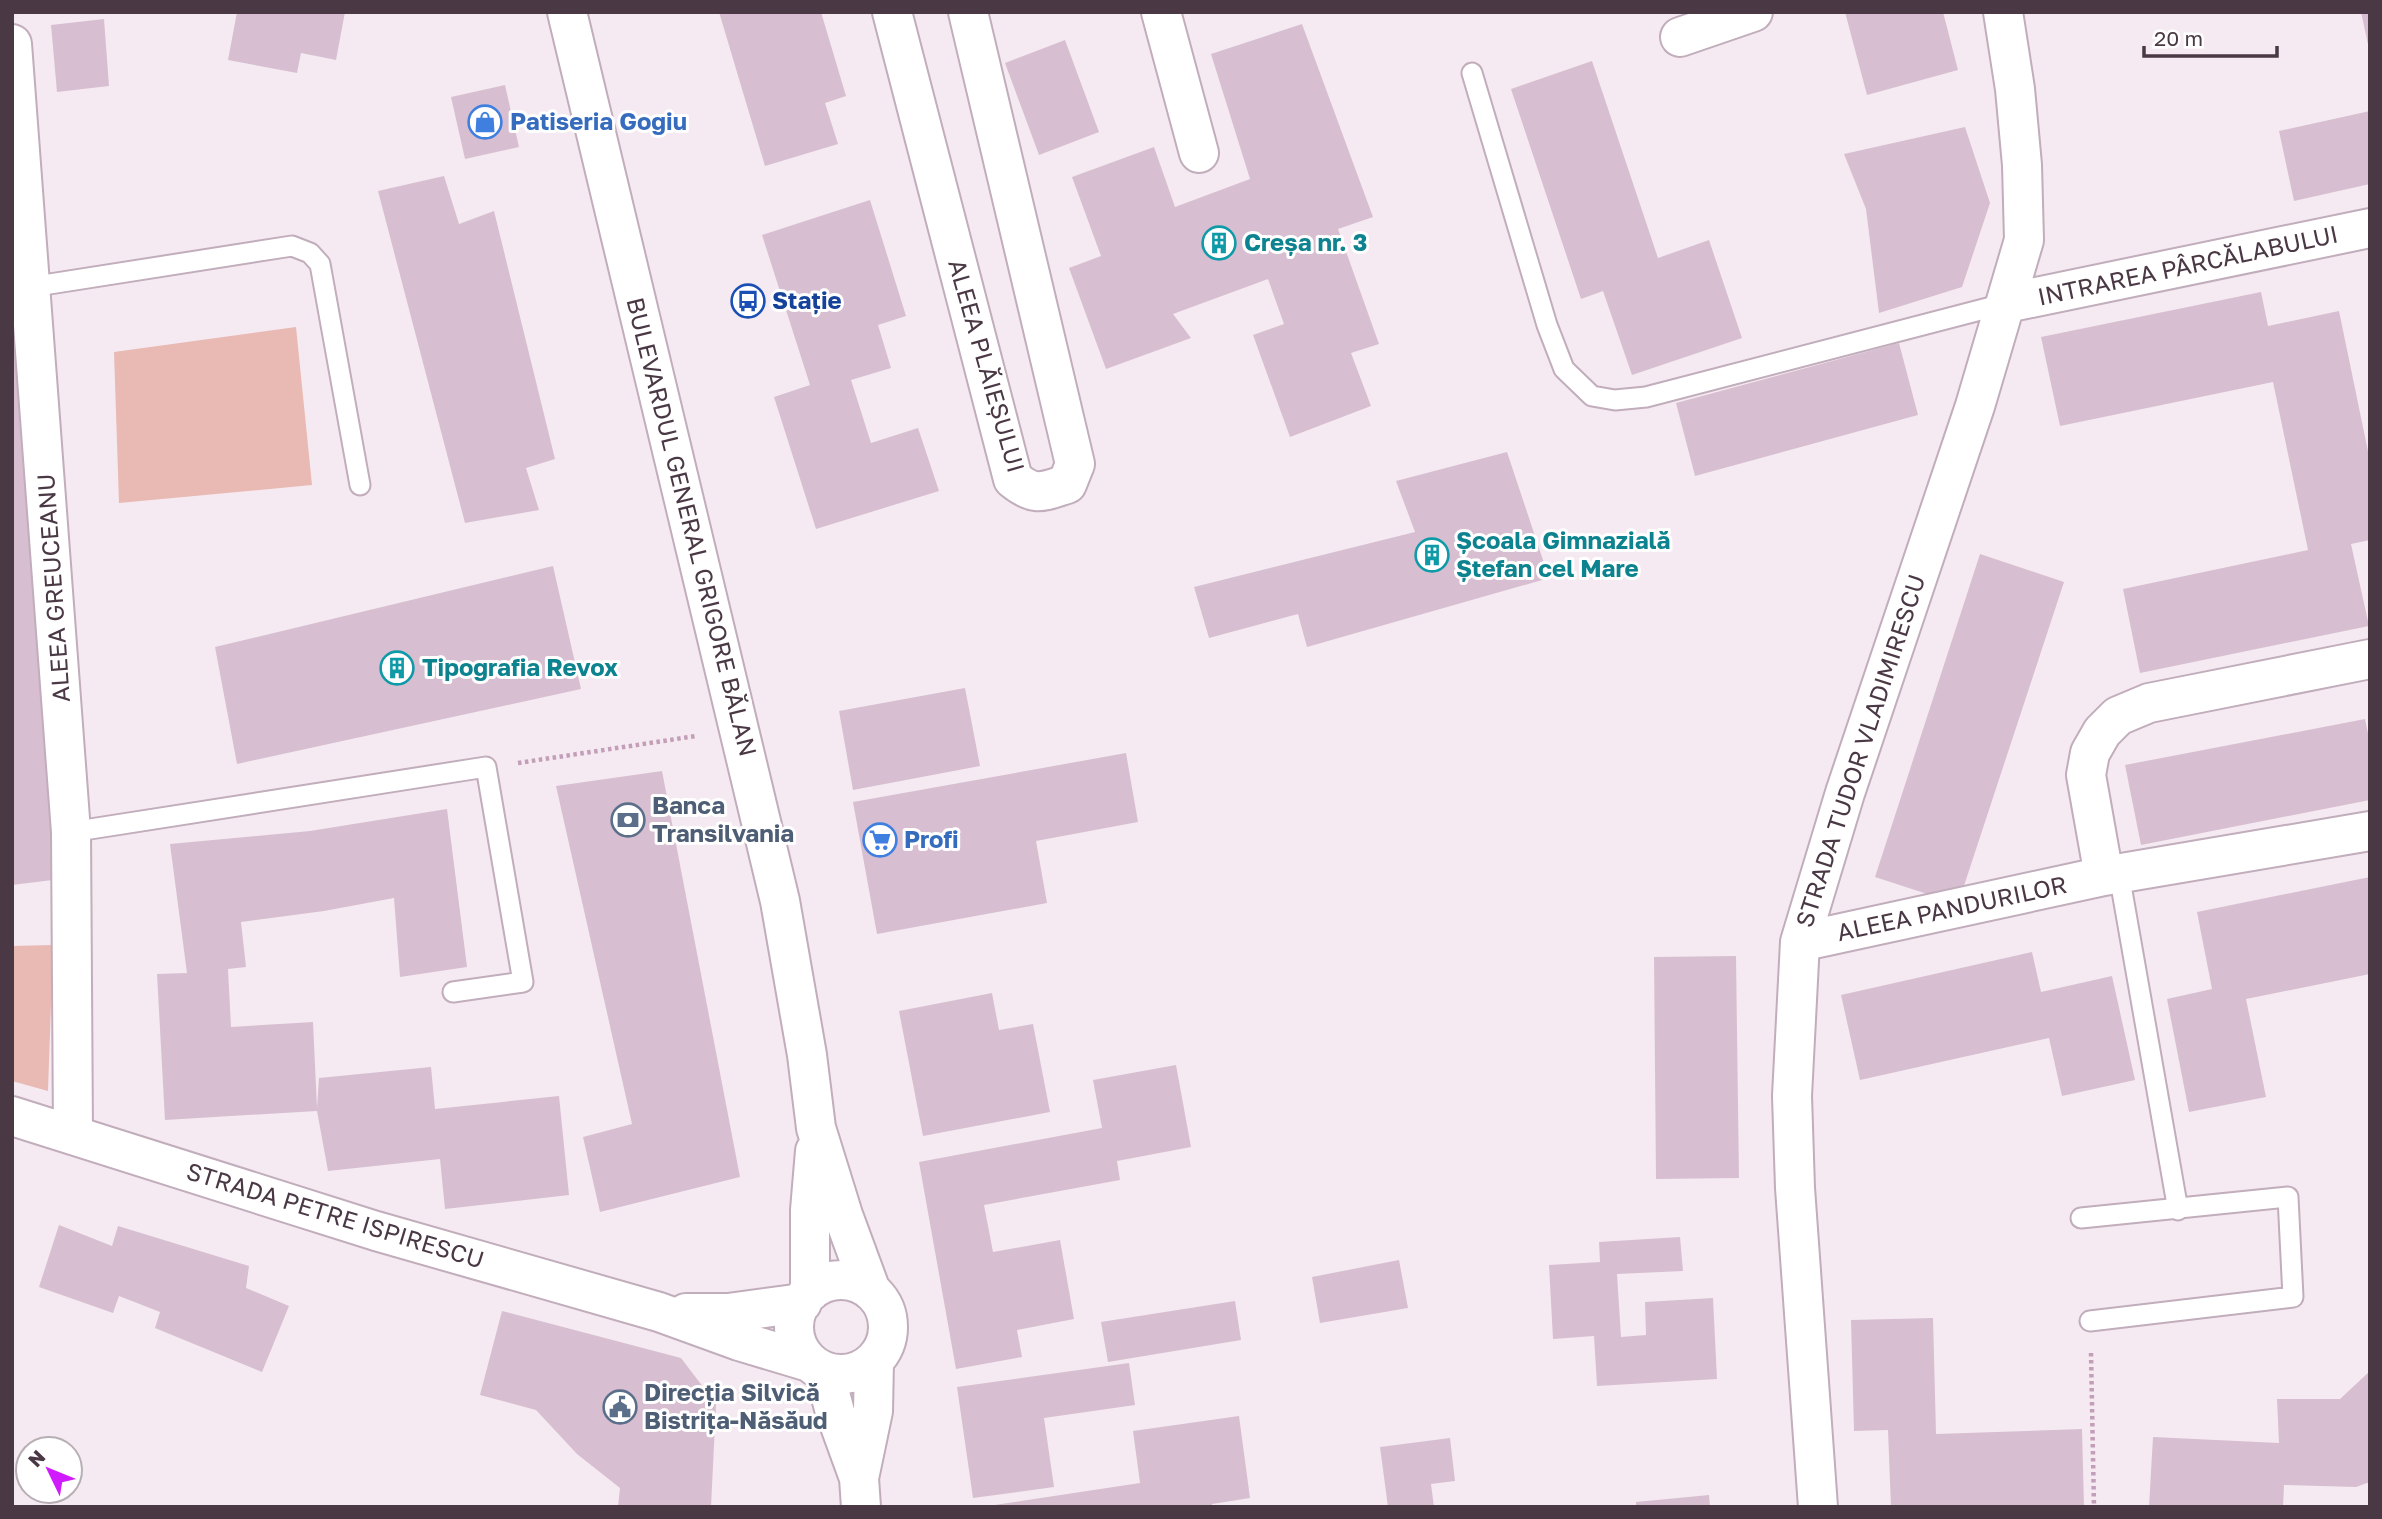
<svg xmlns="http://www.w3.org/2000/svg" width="2382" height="1519" font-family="'Golos Text',sans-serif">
<rect width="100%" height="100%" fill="#f5eaf1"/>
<path fill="#e9b9b3" d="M296,327l16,158 -193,18 -5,-151z
M53,945l-5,146 -36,-10v-135z"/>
<path fill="#d7bfd1" d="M237,12h108l-9,48 -35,-7 -4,20 -69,-13z
M719,12h102l25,84 -21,7 13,41 -73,22z
M1845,12h98l15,58 -91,25z
M2361,12h9v37h-1z
M104,19l5,67 -52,6 -6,-67z
M1302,24l71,193 -35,12 41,115 -28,9 20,53 -81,31 -37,-102 31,-11 -16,-45 -95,35 18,24 -85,31 -37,-101 32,-12 -29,-79 82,-30 21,60 75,-28 -39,-125z
M1065,40l34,92 -60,23 -34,-92z
M1592,61l66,197 51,-18 33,98 -110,37 -29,-84 -22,8 -70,-210z
M505,85l14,62 -54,12 -14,-62z
M2370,111v73l-76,17 -15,-70z
M1965,127l25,76 -28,84 -83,26 -13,-104 -22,-55z
M444,176l15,48 35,-13 61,248 -29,9 13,42 -74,13 -87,-332z
M870,200l36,116 -28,9 13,43 -40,12 20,63 47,-15 21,63 -123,38 -42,-132 36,-12 -48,-150z
M2261,292l7,34 71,-15 31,150v79l-19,4 18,82 -229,47 -17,-84 185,-39 -35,-168 -213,44 -19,-89z
M12,314h6l43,565 -49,6z
M1899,343l19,72 -223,61 -19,-73z
M1507,452l42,126 -242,69 -9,-33 -89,24 -15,-51 221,-55 -19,-51z
M1980,554l84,28 -106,322 -83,-27z
M553,566l28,123 -344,75 -22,-117z
M965,688l15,78 -127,24 -14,-79z
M2365,719l5,24v57l-229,45 -16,-80z
M1126,753l12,69 -102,19 11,62 -170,31 -24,-132z
M662,771l78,406 -140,35 -17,-75 49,-13 -76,-338z
M447,809l20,158 -67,10 -6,-79 -70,13 -83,11 5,45 -18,2 3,58 82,-5 4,86 2,-30 112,-11 4,42 124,-13 10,99 -124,14 -5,-50 -112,12 -11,-60 -152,9 -8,-146 30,-1 -17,-129 140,-13z
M2370,877v97l-124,25 20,98 -77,15 -22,-113 45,-10 -15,-77z
M2032,952l9,40 71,-16 23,104 -73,16 -13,-58 -189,42 -19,-85z
M1736,956l3,222 -83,1 -2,-222z
M992,993l7,37 34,-6 17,88 -127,24 -24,-125z
M1176,1065l15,82 -74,14 3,19 -136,25 9,47 67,-12 14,79 -57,11 5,27 -66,12 -37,-207 183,-34 -9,-48z
M59,1225l53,21 6,-20 131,40 -3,22 43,18 -27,66 -107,-44 5,-16 -41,-16 -6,17 -74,-26z
M1680,1237l3,34 -66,3 4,63 25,-2 -1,-33 68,-4 4,81 -120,7 -3,-50 -41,3 -4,-74 51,-3 -1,-20z
M1399,1260l9,48 -88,15 -8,-46z
M1235,1301l6,39 -133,22 -7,-40z
M502,1311l179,47 35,46 -5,103h-93l2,-19 -43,-34 -41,-44 -56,-15z
M1933,1318l3,116 146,-5 2,78h-193l-3,-77 -34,1 -3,-111z
M1129,1363l6,42 -91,13 10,69 -81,11 -16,-111z
M2370,1371v111l-14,5 -72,-2 -1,22h-134l4,-70 126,6 -2,-44h63z
M1239,1416l11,82 -38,6v3h-231l159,-24 -7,-52z
M1450,1438l5,43 -24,3 3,23h-46l-8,-60z
M1709,1495l1,12h-74v-5z"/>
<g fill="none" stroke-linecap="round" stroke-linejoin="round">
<defs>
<path id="service" d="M1472,73l75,252 17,44 28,27 23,4 31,-3 361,-94
M24,288l268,-42 18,7 10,11 40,221
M71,832l415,-65 37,215 -70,10
M2119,874l59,336
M2081,1218l207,-21 5,100 -203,24"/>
<path id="minor" d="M892,12l121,467c22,18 28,13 54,5l8,-20 -107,-452
M1161,12l38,141
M1680,37l73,-25
M12,44l59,788 2,302
M2007,303l363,-75
M2104,876l-18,-101 4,-22 12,-21 16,-16 31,-13 221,-44
M1800,942l304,-66 266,-45
M1818,1507l-23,-319 -3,-92 8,-154 45,-149 130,-387 49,-166 -2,-75 -7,-76 -12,-77"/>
<path id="tertiary" d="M567,12l213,889 27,154 9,73 27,87 28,76
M12,1116l364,115 283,81 80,29 70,21
M794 1327a47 47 0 1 1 94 0a47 47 0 1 1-94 0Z
M810,1292v-82l5,-59
M686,1313h42l74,-10
M824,1371l11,41 24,66
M861,1507l-2,-29 14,-67 1,-50"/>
</defs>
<use href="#service" stroke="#c1adbb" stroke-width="23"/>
<use href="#minor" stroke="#c1adbb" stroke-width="42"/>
<use href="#tertiary" stroke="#c1adbb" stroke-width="42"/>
<path stroke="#c39eb8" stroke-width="4.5" stroke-dasharray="3.5 3.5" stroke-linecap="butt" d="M518,763l178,-27
M2091,1353l3,154"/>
<use href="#service" stroke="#fff" stroke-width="19"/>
<use href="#minor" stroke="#fff" stroke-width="38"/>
<use href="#tertiary" stroke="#fff" stroke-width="38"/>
</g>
<defs>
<symbol id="shop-ring" viewBox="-11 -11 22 22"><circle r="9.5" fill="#fff" stroke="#3f7fe0" stroke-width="1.5"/><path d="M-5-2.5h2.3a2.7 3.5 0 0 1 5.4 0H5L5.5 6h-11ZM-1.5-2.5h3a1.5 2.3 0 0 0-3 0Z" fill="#3f7fe0"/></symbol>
<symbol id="building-ring" viewBox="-11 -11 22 22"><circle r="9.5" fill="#fff" stroke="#0f9aa8" stroke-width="1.5"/><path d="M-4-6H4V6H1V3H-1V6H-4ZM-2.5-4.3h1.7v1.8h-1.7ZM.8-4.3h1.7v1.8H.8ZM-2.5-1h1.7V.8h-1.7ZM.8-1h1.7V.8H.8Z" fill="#0f9aa8"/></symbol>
<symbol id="bus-ring" viewBox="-11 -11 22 22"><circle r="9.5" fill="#fff" stroke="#1a4fb4" stroke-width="1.5"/><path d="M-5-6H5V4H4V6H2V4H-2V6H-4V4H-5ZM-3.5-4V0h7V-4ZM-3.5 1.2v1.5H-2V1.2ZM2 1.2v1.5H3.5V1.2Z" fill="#1a4fb4"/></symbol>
<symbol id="bank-ring" viewBox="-11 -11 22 22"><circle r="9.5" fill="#fff" stroke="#5c6f8a" stroke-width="1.5"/><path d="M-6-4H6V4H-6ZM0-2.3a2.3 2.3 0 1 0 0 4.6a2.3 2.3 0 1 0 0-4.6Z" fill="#5c6f8a"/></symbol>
<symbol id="supermarket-ring" viewBox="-11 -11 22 22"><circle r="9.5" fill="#fff" stroke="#3f7fe0" stroke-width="1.5"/><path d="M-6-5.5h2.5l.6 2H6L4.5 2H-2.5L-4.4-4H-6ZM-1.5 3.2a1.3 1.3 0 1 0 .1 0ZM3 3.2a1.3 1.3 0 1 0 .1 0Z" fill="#3f7fe0"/></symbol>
<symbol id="civic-ring" viewBox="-11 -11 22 22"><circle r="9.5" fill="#fff" stroke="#5c6f8a" stroke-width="1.5"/><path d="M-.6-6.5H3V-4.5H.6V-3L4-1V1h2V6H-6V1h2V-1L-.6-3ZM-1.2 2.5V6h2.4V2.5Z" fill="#5c6f8a"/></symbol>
</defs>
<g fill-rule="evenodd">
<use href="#shop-ring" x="466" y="103" width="38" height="38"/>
<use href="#building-ring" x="1200" y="224" width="38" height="38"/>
<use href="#bus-ring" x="729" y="282" width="38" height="38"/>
<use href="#building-ring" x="1413" y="536" width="38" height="38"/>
<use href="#building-ring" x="378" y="649" width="38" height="38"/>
<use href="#bank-ring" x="609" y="801" width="38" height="38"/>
<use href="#supermarket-ring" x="861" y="821" width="38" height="38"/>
<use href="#civic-ring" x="601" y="1388" width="38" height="38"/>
</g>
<g text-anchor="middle" stroke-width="6" stroke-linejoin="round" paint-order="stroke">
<g font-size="24" font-weight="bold" fill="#366cbe" stroke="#fff" text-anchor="start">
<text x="510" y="130">Patiseria Gogiu</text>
<text x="904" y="848">Profi</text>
</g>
<g font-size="24" font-weight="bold" fill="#0d838f" stroke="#fff" text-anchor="start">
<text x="1244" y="251">Creșa nr. 3</text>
<text x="1456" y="549">Școala Gimnazială<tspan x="1456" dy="28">Ștefan cel Mare</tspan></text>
<text x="422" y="676">Tipografia Revox</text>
</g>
<g font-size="24" fill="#4a3845" stroke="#fff">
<text transform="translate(2188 266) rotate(-12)" y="8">INTRAREA PÂRCĂLABULUI</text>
<text transform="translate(986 366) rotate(74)" y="8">ALEEA PLĂIEȘULUI</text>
<text transform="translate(691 527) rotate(76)" y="8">BULEVARDUL GENERAL GRIGORE BĂLAN</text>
<text transform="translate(54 588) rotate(-94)" y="8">ALEEA GREUCEANU</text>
<text transform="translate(1861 751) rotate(-72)" y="8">STRADA TUDOR VLADIMIRESCU</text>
<text transform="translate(1952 909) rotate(-12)" y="8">ALEEA PANDURILOR</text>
<text transform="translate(335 1216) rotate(17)" y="8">STRADA PETRE ISPIRESCU</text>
</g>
<g font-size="24" font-weight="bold" fill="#164399" stroke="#fff" text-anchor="start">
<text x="772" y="309">Stație</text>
</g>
<g font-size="24" font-weight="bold" fill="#4e5e75" stroke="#fff" text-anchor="start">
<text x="652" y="814">Banca<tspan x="652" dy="28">Transilvania</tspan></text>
<text x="644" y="1401">Direcția Silvică<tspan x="644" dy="28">Bistrița-Năsăud</tspan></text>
</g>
</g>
<rect width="2382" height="1519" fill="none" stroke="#4a3845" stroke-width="28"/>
<g transform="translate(49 1470) rotate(313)"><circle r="33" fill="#ffffff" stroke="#b7afb5" stroke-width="2"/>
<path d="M0-5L12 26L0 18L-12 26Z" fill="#d01bfc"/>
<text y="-10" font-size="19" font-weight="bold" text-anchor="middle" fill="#4a3845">N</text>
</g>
<path d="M2144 46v10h133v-10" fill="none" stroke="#4a3845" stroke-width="3.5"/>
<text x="2154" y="46" font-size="21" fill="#4a3845" stroke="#ffffff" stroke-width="5" paint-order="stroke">20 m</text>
</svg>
